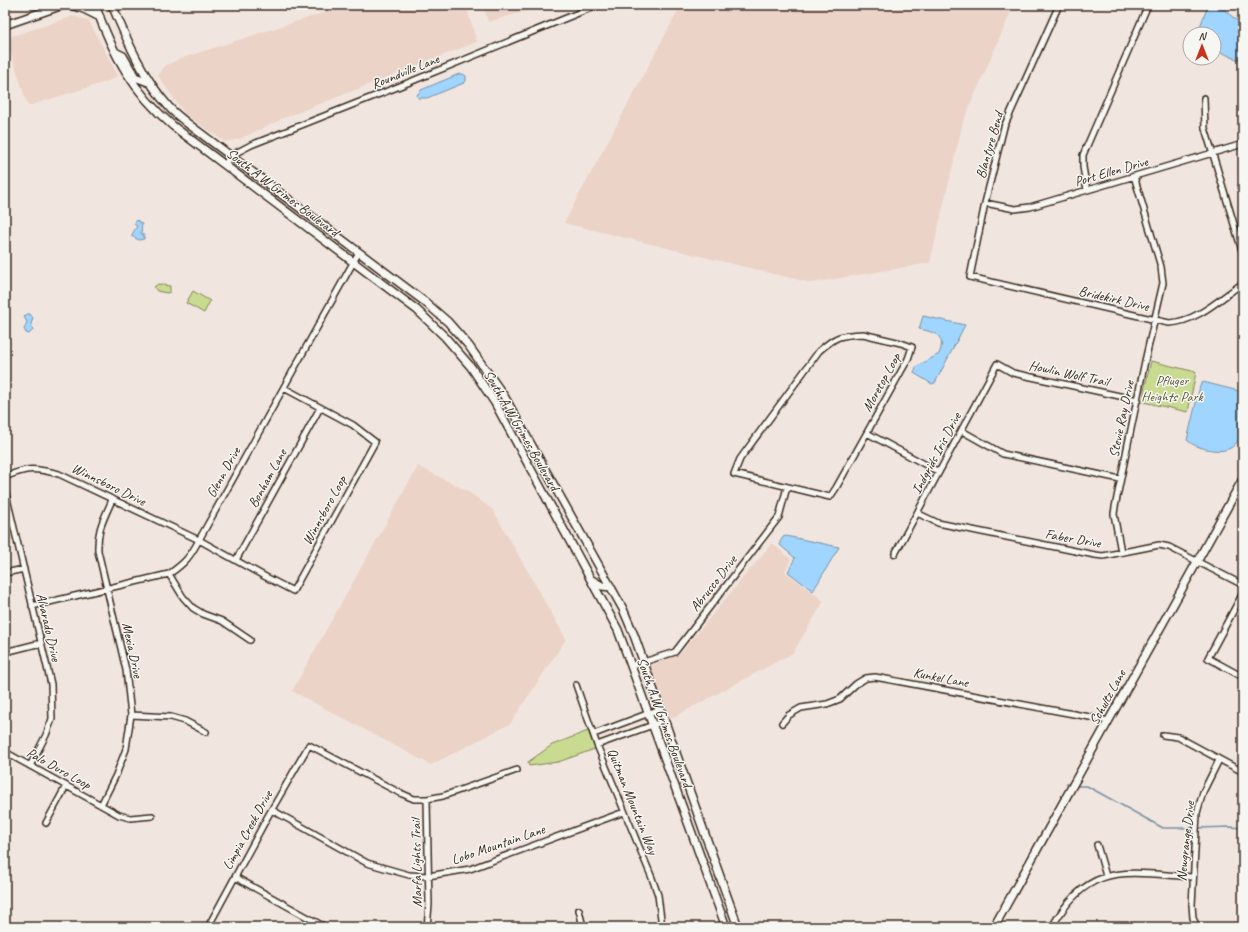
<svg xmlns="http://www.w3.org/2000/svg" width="1248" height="932" font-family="Caveat,sans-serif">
<rect width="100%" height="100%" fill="#f1e6df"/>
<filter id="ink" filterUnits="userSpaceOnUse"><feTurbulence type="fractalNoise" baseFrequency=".025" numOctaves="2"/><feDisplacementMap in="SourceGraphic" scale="8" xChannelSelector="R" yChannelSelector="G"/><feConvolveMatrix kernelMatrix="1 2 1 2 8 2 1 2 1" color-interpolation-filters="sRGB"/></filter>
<g filter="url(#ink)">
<path fill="#ebd3c8" d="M324,5h142l11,37 -193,76 -44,21 -15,3 -40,-28 -27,-38 5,-9 16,-8 147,-47z
M483,5h60v1l-55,16z
M681,5h333l-51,117 -33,141 -119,20 -247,-60z
M74,16l15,5 29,55 -12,6 -78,24 -22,-68z
M418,466l48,24 27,20 73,129 -56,85 -79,41 -139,-74z
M772,543l19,16 -6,13 39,29 -31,52 -123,66 -20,-54 29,-10z"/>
<path fill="#c9db90" stroke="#828257" d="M158,284l12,2v6l-3,1 -10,-2 -3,-4z
M193,291l17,10 -6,12 -18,-10z
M1151,361l45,11 -8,40 -45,-10 1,-6v-6z
M588,731l7,18 -37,13 -29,4 -1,-4 24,-17z"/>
<path fill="#9fd5fe" stroke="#7791a4" d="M1209,5h10l16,14 8,5v35h-7l-22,-10v-15h-17l9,-23z
M459,74h4l3,2v5l-2,2 -37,15h-9l-1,-3 4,-5z
M137,220l5,4 -1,10 3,1v4l-5,1 -8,-4 6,-10 -3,-2z
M27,314h3l3,4 -2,6 2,6 -4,4 -3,-1 -2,-4 3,-7 -3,-5z
M923,316l42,9 -30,58 -3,1 -18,-11 2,-6 23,-13c8,-19 -5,-22 -20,-25z
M1203,382l40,10c0,26 5,64 -31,58 -8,-1 -19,-4 -25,-10l13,-54z
M786,536l53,11 -26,44 -25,-19 7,-14 -15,-13v-3l3,-5z"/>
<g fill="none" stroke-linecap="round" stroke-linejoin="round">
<path stroke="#7791a4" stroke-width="1.5" d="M1066,784h2
M1077,786h10l76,42h32
M1198,828l32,-1 13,1"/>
<defs>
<path id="street" d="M1059,5l-55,122 -19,76 -15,74 199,46c28,-1 52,-25 74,-40
M1204,98l1,30 38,126
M225,165l5,-9 21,-11 154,-61 193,-79
M1087,190l-4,-23v-12l65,-150
M985,203l30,6 15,-2 213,-63
M863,334l38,9 11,4 -4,12 -72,129 -6,9 -96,-23 6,-15 79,-108c17,-15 21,-16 44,-17z
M962,431l41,23 117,25
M867,433l72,39
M5,477c23,-10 30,-9 54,-3l140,66 65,36 29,15 82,-149 -22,-17 -69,-37
M5,490l46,194 1,35 -6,16 -16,31
M917,513l21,10 157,32 8,1 56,-11 10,2 74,38
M1121,552l-7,-38 1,-7 30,-146 18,-78 -2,-16 -27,-91
M895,554l102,-190 16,9 125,27
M236,560l84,-152
M5,573l19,-4
M169,574l14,23 10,11 10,6 19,7 28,19
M1243,593l-35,65 35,19
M32,606l137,-32c16,-11 21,-17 30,-34l160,-288
M5,652l36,-9
M631,666l44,-14 104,-135 8,-30
M576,685l21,60 55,133 6,17 4,32
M131,715l40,2 14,4 21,11
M782,723l7,-8 12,-7 26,-4 13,-5 16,-15 10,-6 9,-1 220,41 13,3
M594,734l66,-25
M1163,735l15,2 65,35
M597,745l67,-24
M5,752l114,63 11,3 22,-2
M427,799l2,106 -2,22
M101,805l15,-30 10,-26 5,-34 -5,-45 -28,-119c-1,-22 6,-32 14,-51
M272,810l95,53 42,12 19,1 42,-7 154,-57
M46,823l20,-37
M1097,845l9,31
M235,877l90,50
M579,910l4,17
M208,927l60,-111 41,-71 89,47 16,7h13l16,-3 74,-26
M1052,927c37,-67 75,-54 141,-50
M1197,927l-4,-9 -1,-13 5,-92 6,-21 16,-32"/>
<path id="secondary" d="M70,5l14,4 16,8
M95,5c18,49 37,86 78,121l244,184 28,27 26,30 24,36 123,227 108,297
M112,5c15,35 31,73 57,102 5,6 12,11 18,16l238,179 23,20 21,24 35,50 119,213 11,26 104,292
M5,25l58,-20
M115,52l8,4 12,21 16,6
M592,580l10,6 9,1
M994,927l249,-448"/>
</defs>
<use href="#street" stroke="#3b2a1e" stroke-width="8"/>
<use href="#secondary" stroke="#3b2a1e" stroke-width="10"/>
<use href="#street" stroke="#f6f6f2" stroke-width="5"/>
<use href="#secondary" stroke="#f6f6f2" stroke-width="7"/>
</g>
</g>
<g text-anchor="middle" stroke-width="3" stroke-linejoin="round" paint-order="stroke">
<g font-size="14" fill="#3b2a1e" stroke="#f6f6f2">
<text transform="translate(405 71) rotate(-22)" y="5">Roundville Lane</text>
<text transform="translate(989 145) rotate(-74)" y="5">Blantyre Bend</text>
<text transform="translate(1111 171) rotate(-16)" y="5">Port Ellen Drive</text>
<text transform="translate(283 192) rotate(37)" y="5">South A W Grimes Boulevard</text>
<text transform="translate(1114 298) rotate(13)" y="5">Bridekirk Drive</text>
<text transform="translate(1069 373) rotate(12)" y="5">Howlin Wolf Trail</text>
<text transform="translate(881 382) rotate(-61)" y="5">Moretop Loop</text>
<text transform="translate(1121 419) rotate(-78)" y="5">Stevie Ray Drive</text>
<text transform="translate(522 430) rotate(60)" y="5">South A W Grimes Boulevard</text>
<text transform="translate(936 453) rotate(-62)" y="5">Indgrids Iris Drive</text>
<text transform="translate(223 472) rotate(-61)" y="5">Glenn Drive</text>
<text transform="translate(267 478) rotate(-61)" y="5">Bonham Lane</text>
<text transform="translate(109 484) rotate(26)" y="5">Winnsboro Drive</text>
<text transform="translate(324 510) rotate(-61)" y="5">Winnsboro Loop</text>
<text transform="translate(1073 538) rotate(10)" y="5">Faber Drive</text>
<text transform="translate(713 583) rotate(-52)" y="5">Abrusco Drive</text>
<text transform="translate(49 627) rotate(77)" y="5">Alvarado Drive</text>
<text transform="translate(133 650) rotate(78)" y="5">Mexia Drive</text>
<text transform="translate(941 677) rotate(11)" y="5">Kunkel Lane</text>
<text transform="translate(1107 697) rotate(-61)" y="5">Schultz Lane</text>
<text transform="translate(665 722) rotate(70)" y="5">South A W Grimes Boulevard</text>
<text transform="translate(59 768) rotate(29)" y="5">Palo Duro Loop</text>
<text transform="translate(633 801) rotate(68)" y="5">Quitman Mountain Way</text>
<text transform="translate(247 830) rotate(-61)" y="5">Limpia Creek Drive</text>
<text transform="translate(1185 841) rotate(-84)" y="5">Newgrange Drive</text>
<text transform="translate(498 844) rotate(-19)" y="5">Lobo Mountain Lane</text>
<text transform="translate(416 863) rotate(-91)" y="5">Marfa Lights Trail</text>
</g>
<g font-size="14" fill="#5e563a" stroke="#f6f6f2">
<text x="1172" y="385">Pfluger<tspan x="1172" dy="16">Heights Park</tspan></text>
</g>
</g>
<rect width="1248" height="932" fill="none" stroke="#f6f6f2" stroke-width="20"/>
<rect x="10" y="10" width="1228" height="912" fill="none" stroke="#3b2a1e" stroke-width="1.5" filter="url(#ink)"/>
<g transform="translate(1202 46)"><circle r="19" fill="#f6f6f2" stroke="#aba49d"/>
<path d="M0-3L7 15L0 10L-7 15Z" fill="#c8321e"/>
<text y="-6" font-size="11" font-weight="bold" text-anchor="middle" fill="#3b2a1e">N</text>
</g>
</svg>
